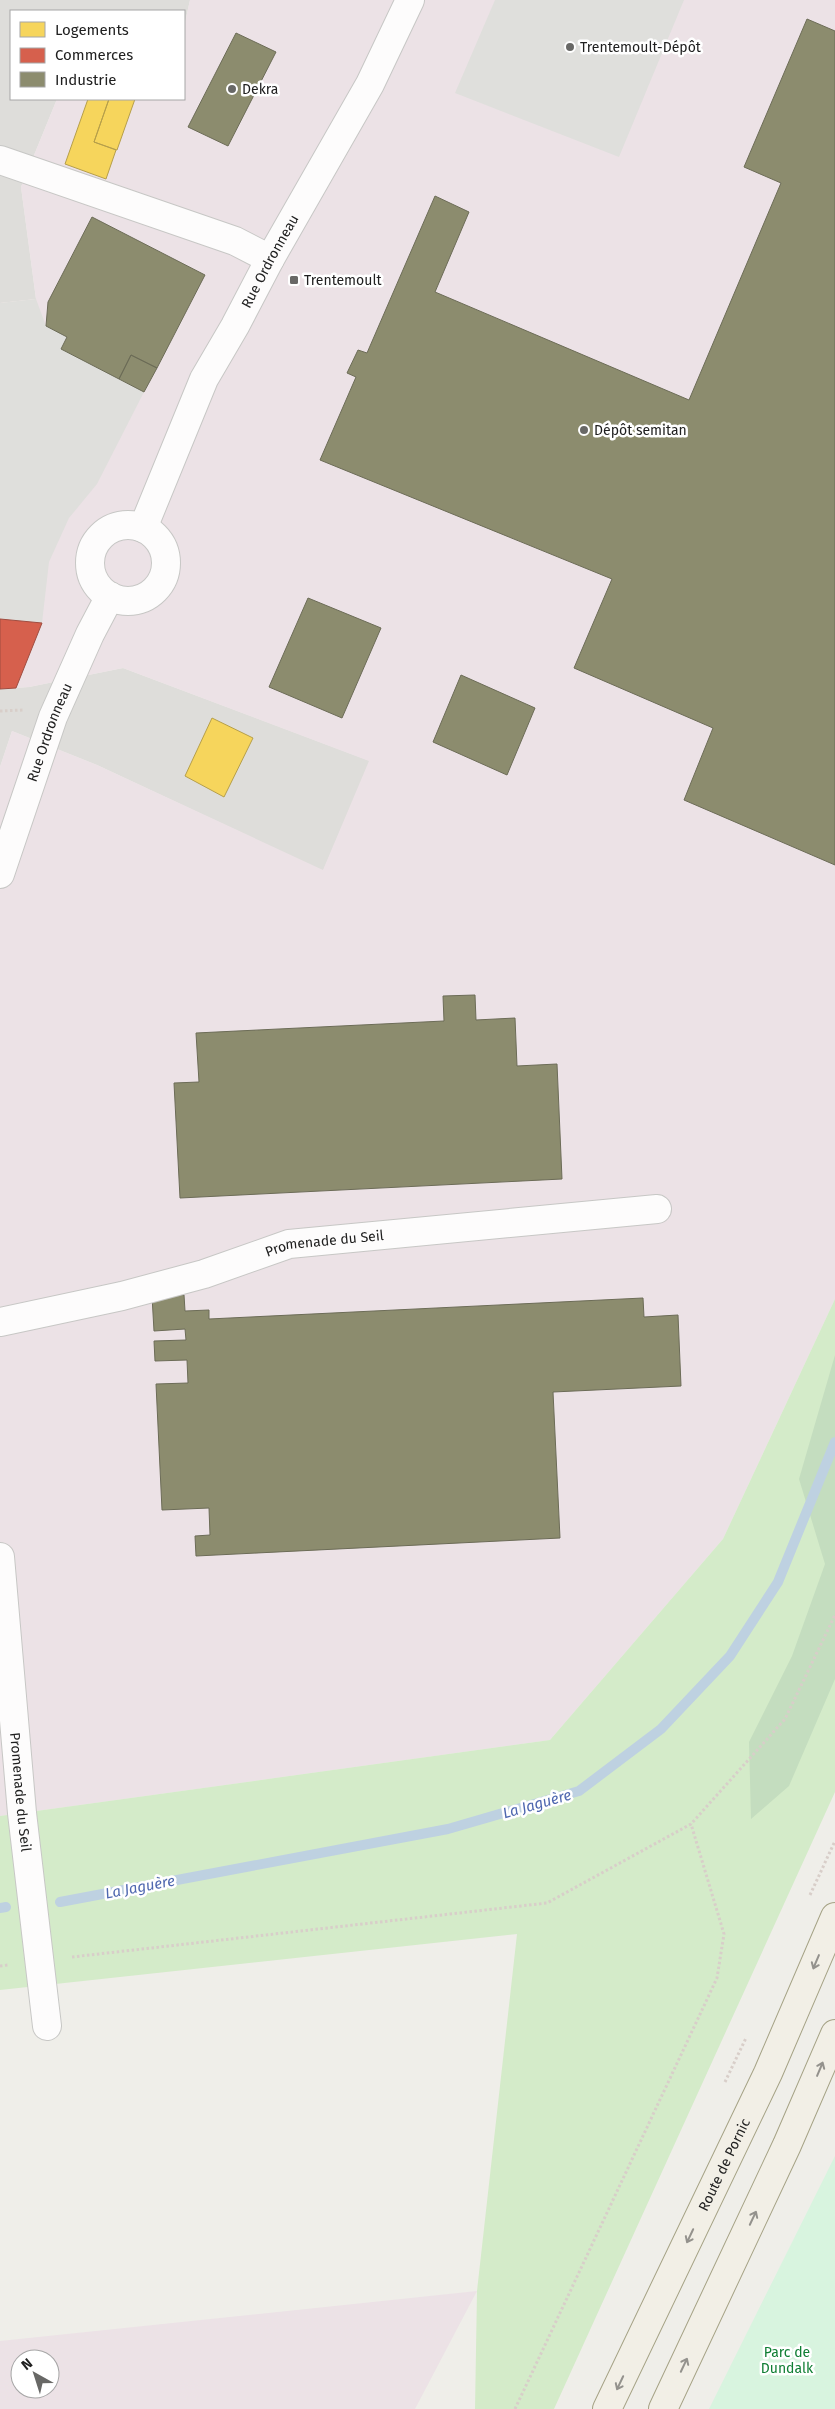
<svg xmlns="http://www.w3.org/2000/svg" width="835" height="2409" font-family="'Fira Sans',sans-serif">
<rect width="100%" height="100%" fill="#efeee9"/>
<path fill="#deddda" d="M0,0h190l-6,27v-16h-173v88h46l-36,88 15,112 -36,4z
M123,668l247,93 -47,110 -226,-106 -85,-34 -12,36v-78l29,-2z"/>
<path fill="#ece2e6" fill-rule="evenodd" d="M190,0h645v1299l-112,240 -173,201 -550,76v-1049l12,-36 85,34 226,105 46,-109 -246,-93 -94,19 -29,2v-386l36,-4 -15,-112 36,-88h127v-72z
M477,2291l-62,118h-415v-68zM20,2359h30v30h-30z"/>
<path fill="#d4ebc9" d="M835,1299v493l-281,617h-79l2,-118 40,-357 -517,56v-174l550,-76 173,-201z"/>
<path fill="#c4ddbf" d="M835,1355v324l-46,107 -38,33 -2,-77 43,-86 33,-92 -26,-85z"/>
<path fill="#d8f4df" d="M835,2156v253h-126z"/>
<path fill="#dfdfdc" d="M495,0h189l-65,157 -164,-64z
M36,299l10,27 21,11 -6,12 83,43 -47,92 -28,34 -20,44 -7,61 -42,-4v-316z"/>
<path fill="#f6d55c" stroke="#b69f4a" d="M88,99h21l-15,43 22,8 -10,29 -41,-15z
M109,99h26l-18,51 -23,-8z
M212,718l41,20 -29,59 -39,-21z"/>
<path fill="#d6604d" stroke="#9f4d40" d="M0,619l42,4 -26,65 -16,1z"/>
<path fill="#8c8c6e" stroke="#6c6c57" d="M807,19l28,12v834l-151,-65 29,-72 -139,-60 38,-89 -292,-119 36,-83 -9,-4 11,-23 9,3 68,-157 34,16 -34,80 254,108 92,-217 -37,-16z
M236,33l40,19 -48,94 -40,-19z
M92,217l113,58 -48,93 -26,-13 -12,24 -58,-30 6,-12 -21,-11 2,-24z
M131,355l26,13 -13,24 -25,-13z
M308,598l73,30 -39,90 -73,-31z
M461,675l74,33 -28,67 -74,-33z
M475,995l1,25 39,-2 2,48 40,-2 5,115 -382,19 -6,-115 25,-1 -3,-49 248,-12 -1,-25z
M184,1295l1,16 24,-1v9l434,-21 1,19 34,-2 3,71 -128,6 7,146 -364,18 -1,-20 15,-1 -1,-27 -47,2 -6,-126 32,-1 -1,-23 -32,1 -1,-20 32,-1 -1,-11 -31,2 -2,-35z"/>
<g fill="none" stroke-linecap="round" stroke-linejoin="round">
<path stroke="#bed1e1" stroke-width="10" d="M60,1902l388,-73 131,-38 82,-62 69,-73 48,-74 57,-140
M0,1908l6,-1"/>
<defs>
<g id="minor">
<path d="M0,160l235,81 35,18"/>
<circle cx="128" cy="563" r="38"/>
<path id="s1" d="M143,528l61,-149 31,-53 35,-67 100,-175 40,-84"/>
<path id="s2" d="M0,874l53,-157 37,-83 20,-38"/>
<path id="s3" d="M0,1322l122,-26 82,-22 85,-30 368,-35"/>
<path id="s4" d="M0,1557l22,256 25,213"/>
</g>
<g id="major">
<path id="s5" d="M607,2409l161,-336 67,-156"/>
<path d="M663,2409l124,-264 48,-111"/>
</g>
</defs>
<use href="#minor" stroke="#c7c7c5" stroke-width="30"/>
<use href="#major" stroke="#a5a285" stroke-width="30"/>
<path stroke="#d8cec9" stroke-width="3" stroke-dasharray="2.5 2.5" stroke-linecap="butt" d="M0,711l23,-1
M810,1895l25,-54
M72,1957l475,-54 144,-79 94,-105 50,-104
M0,1966l8,-1
M725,2082l21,-44
M515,2409l202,-431 7,-44 -33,-110"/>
<use href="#minor" stroke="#fdfcfc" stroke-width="28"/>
<use href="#major" stroke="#f2efe6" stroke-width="28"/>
</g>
<defs><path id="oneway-shaft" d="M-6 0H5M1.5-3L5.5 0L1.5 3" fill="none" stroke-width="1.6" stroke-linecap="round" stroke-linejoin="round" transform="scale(1.25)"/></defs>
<g stroke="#94928d">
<use href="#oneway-shaft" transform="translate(816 1962) rotate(113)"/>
<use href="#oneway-shaft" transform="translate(820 2069) rotate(-67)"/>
<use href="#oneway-shaft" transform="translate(753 2218) rotate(-65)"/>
<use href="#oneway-shaft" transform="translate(690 2236) rotate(115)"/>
<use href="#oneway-shaft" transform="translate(684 2365) rotate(-65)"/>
<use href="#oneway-shaft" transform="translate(620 2383) rotate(115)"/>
</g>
<g fill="#686866" stroke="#fff" stroke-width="2">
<circle cx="570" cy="47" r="5"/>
<circle cx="232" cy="89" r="5"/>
<rect x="289" y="275" width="10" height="10" rx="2.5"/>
<circle cx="584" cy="430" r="5"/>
</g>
<g text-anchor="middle" stroke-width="5" stroke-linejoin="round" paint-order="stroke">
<g font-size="14" fill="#202020" stroke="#fff" text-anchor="start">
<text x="580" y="52">Trentemoult-Dépôt</text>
<text x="242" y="94">Dekra</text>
<text x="304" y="285">Trentemoult</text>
<text x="594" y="435">Dépôt semitan</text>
</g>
<g font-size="14" fill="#202020" stroke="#fff">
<text dy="5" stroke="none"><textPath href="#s1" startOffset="296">Rue Ordronneau</textPath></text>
<text dy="5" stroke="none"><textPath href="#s2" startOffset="150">Rue Ordronneau</textPath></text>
<text dy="5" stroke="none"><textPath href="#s3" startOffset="335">Promenade du Seil</textPath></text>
<text dy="5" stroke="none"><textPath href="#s4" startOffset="236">Promenade du Seil</textPath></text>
<text dy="5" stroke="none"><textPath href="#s5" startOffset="271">Route de Pornic</textPath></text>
</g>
<g font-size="14" fill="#0f7e33" stroke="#fff">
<text x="787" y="2357">Parc de<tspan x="787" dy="16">Dundalk</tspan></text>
</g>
<g font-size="15" font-style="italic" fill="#4e67af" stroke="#fff">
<text transform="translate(537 1804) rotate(-16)" y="5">La Jaguère</text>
<text transform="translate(140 1887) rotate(-11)" y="5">La Jaguère</text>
</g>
</g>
<rect x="10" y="10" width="175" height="90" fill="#ffffff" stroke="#a6a6a6"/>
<rect x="20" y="22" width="25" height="15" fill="#f6d55c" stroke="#a6a6a6"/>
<text x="55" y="35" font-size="15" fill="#202020">Logements</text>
<rect x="20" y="48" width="25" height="15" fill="#d6604d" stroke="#a6a6a6"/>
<text x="55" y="60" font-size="15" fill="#202020">Commerces</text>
<rect x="20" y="72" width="25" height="15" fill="#8c8c6e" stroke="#a6a6a6"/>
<text x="55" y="85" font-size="15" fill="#202020">Industrie</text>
<g transform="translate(35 2374) rotate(321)"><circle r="24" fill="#ffffff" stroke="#a6a6a6"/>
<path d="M0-4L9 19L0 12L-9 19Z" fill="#686866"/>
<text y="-8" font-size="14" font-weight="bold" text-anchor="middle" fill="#202020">N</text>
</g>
</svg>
